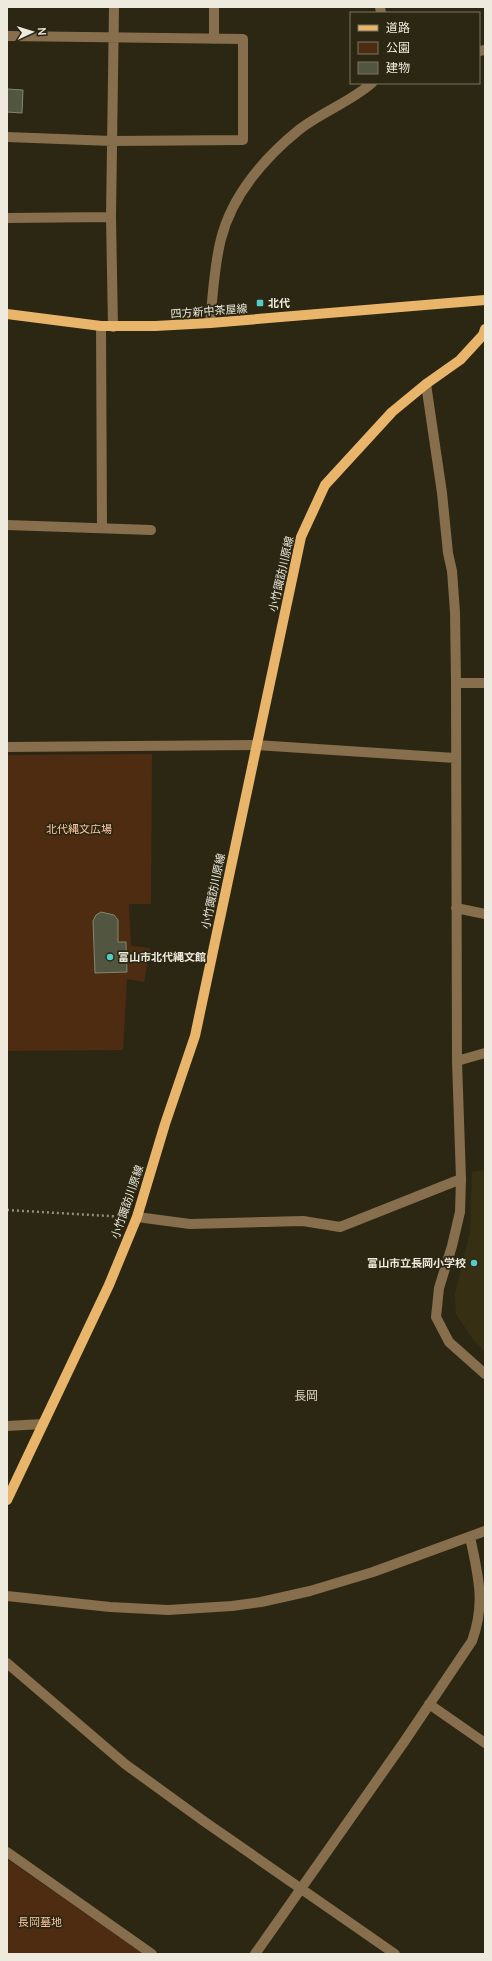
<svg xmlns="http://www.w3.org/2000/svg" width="492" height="1961" font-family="Manrope,'Noto Sans JP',sans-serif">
<rect width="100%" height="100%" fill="#2c2713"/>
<path fill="#362f14" d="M485,1170v182l-13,-14 -16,-24 -1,-20 15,-62 2,-60z"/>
<path fill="#4e2c12" d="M152,754l-1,150h-22l2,42 19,2 -6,34 -17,-3 -4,71 -116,1v-296z
M7,1859l137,95h-137z"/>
<path fill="#52553f" stroke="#83876f" d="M7,89l16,1 -1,23 -15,-1z
M101,912l13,3 4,5v22h8l1,30 -32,1 -2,-52 3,-6z"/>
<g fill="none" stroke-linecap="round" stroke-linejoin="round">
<path stroke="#938f7e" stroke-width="2.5" stroke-dasharray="2 3" stroke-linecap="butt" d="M7,1210l119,7"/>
<path stroke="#876e4c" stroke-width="10" d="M380,7l1,6
M7,36l236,3v101l-131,1 -105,-4
M214,39v-32
M479,51l6,-1
M7,218l104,-1
M210,323c3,-28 4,-57 11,-84 11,-44 44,-82 79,-110 22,-17 50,-27 72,-46
M101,326l1,201
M113,327l-2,-110 3,-210
M426,384l16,109 6,60 4,18 3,41 1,71 1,378 4,118 -1,33 -8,34 -13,42 -3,29 13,25 36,32
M7,525l144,5
M456,683h29
M7,747l249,-2 199,13
M456,908l29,6
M457,1061l28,-8
M137,1217l53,7 113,-3 37,6 121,-48
M7,1426l36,-2
M7,1596l103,11 58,3 64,-4 29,-4 49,-11 63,-19 112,-41
M7,1663l118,101 80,58 190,132
M429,1704l56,39
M7,1852l145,102
M255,1954l149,-212 68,-101c14,-38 6,-66 -2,-104"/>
<path stroke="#e9b56a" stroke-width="10" d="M7,314l94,12h54l55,-3 275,-23
M7,1500l102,-215 28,-68 28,-93 30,-88 106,-499 24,-52 67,-73 34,-28 34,-24 23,-25 2,-6"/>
</g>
<g fill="#53cdca" stroke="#2c2713" stroke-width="1.5">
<rect x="256" y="299" width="8" height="8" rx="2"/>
<circle cx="110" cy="957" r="4"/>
<circle cx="474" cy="1263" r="4"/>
</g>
<g text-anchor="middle" stroke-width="3.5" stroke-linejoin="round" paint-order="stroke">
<g font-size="11" font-weight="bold" fill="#eeebde" stroke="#2c2713" text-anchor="start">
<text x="268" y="307">北代</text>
<text x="118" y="961">富山市北代縄文館</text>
<text x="466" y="1267" text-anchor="end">富山市立長岡小学校</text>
</g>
<g font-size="11" fill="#eeebde" stroke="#2c2713">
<text transform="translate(209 311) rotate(-4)" y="4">四方新中茶屋線</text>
<text transform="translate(281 574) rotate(-77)" y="4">小竹諏訪川原線</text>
<text transform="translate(213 891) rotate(-78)" y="4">小竹諏訪川原線</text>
<text transform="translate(127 1202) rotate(-71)" y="4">小竹諏訪川原線</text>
</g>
<g font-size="11" fill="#fcc5a0" stroke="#2c2713">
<text x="79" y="833">北代縄文広場</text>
<text x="40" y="1926">長岡墓地</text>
</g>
<g font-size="12" fill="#e0d9c0" stroke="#2c2713">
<text x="306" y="1400">長岡</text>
</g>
</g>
<rect width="492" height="1961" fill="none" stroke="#eeebde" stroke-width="16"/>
<rect x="350" y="12" width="130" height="72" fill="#2c2713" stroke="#7a7564"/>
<rect x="358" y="25" width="20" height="6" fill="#e9b56a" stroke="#7a7564"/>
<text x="386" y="32" font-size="12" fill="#eeebde">道路</text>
<rect x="358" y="42" width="20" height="12" fill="#4e2c12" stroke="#7a7564"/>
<text x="386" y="52" font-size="12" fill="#eeebde">公園</text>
<rect x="358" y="62" width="20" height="12" fill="#52553f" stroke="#7a7564"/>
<text x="386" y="72" font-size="12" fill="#eeebde">建物</text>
<g transform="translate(32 32) rotate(86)" stroke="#2c2713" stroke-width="3" paint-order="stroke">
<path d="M0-3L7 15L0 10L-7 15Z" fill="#eeebde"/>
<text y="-6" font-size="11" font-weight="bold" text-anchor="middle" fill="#eeebde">N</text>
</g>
</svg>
